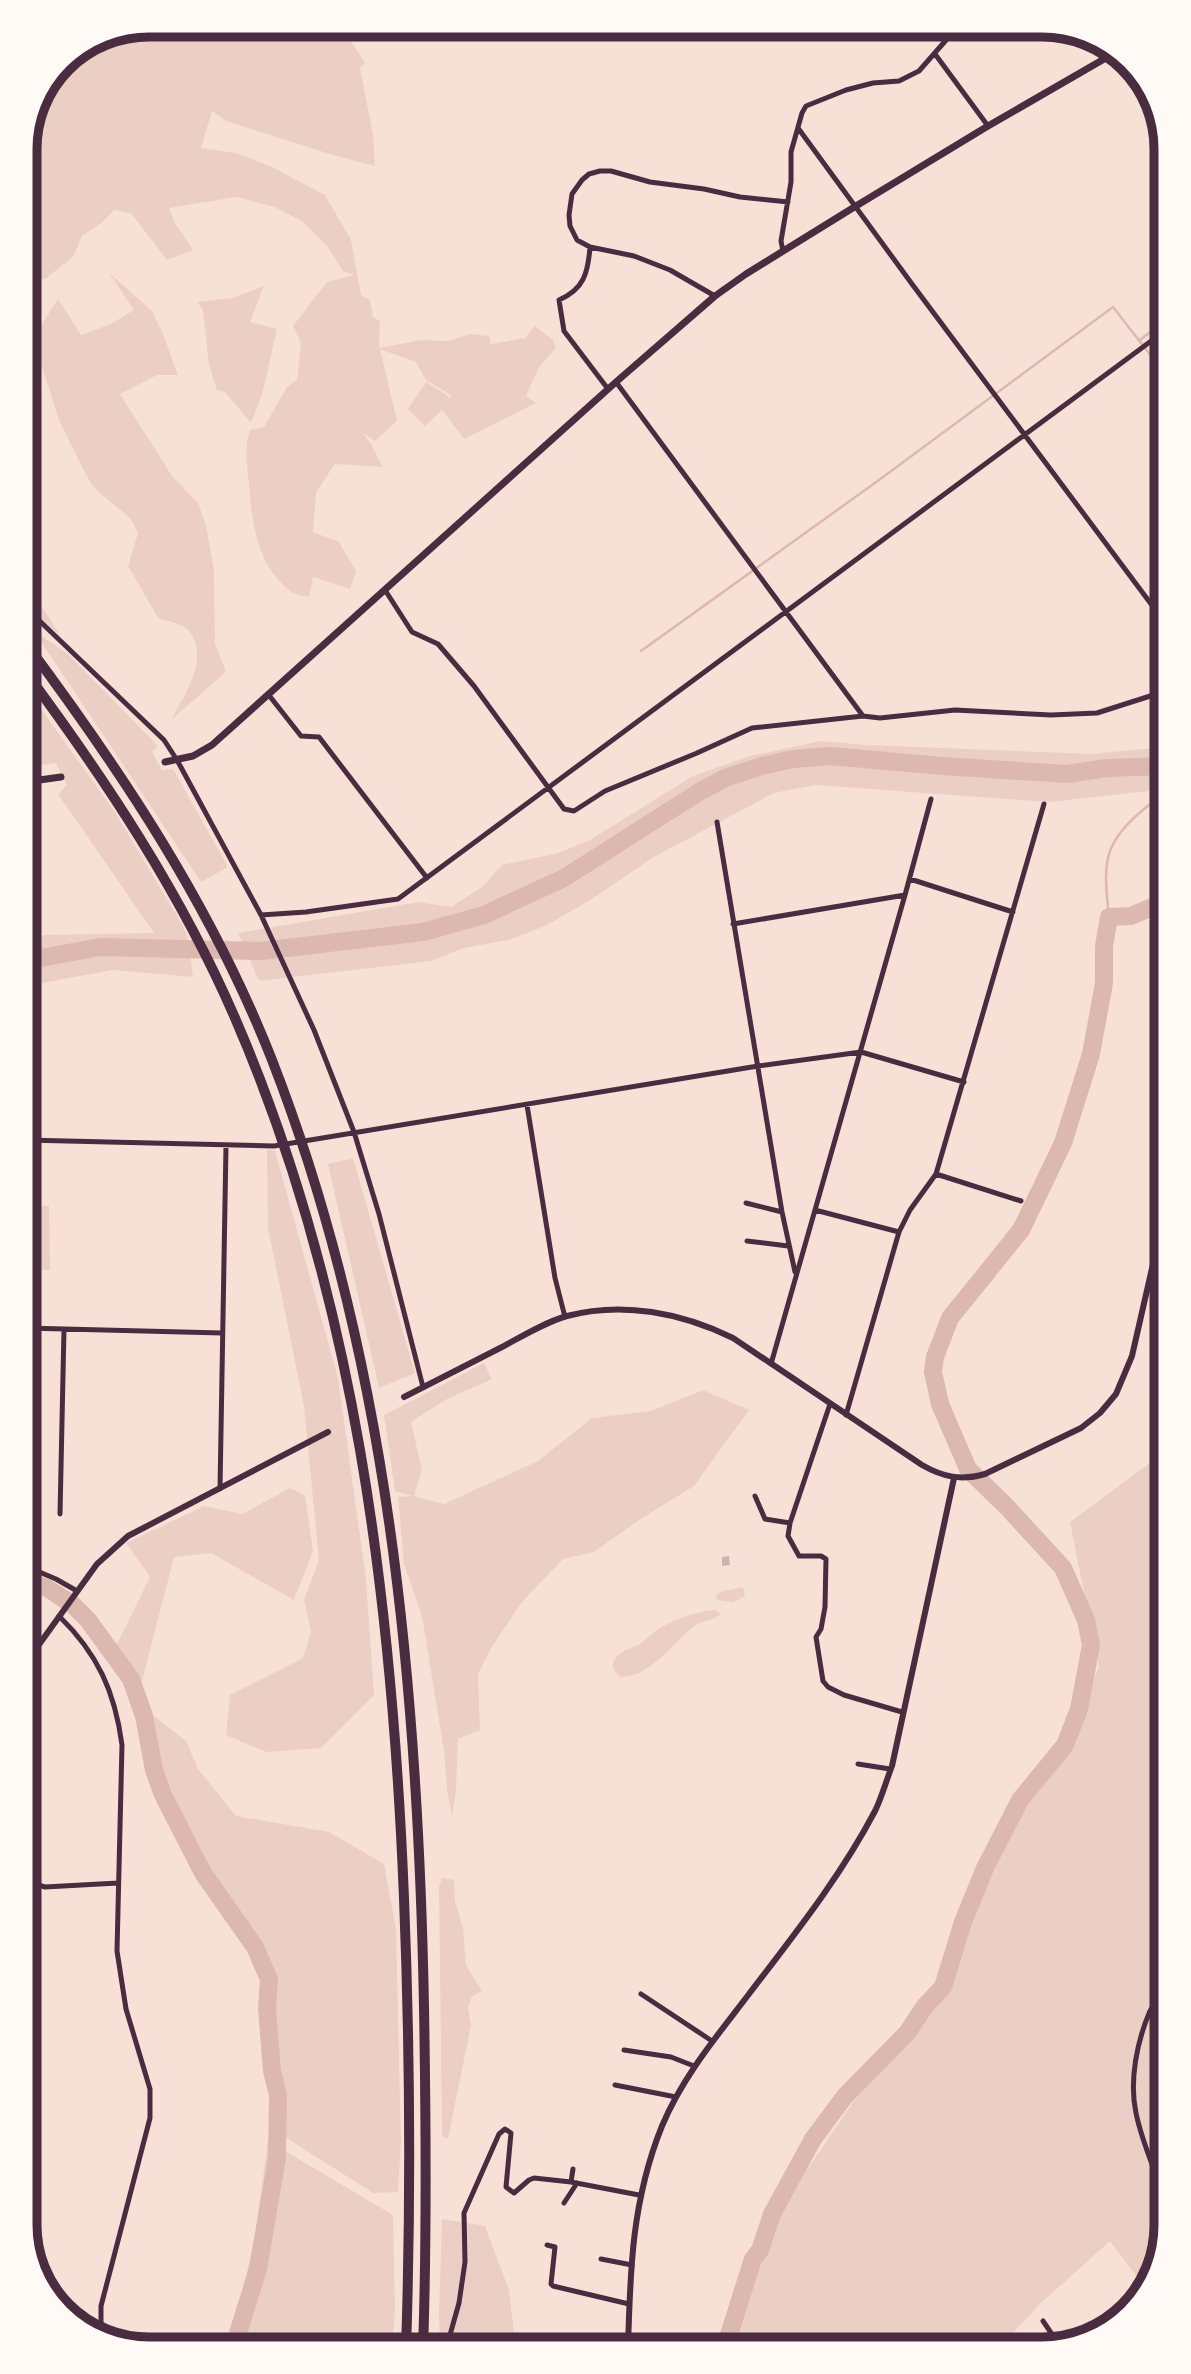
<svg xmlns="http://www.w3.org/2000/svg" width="1191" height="2374" font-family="Quicksand,sans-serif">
<rect width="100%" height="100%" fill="#f7e1d7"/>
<path fill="#ebcfc5" d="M149,25h208l-7,15 15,23 -5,5 13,67 2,31 -42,-11 -107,-34 -14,-10 -11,37 35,5 36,14 53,28 26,45 10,55 9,5 3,17 7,4 -1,27 42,-8 27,1 23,-7 18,2 2,8 34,-6 10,-12 18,14 3,8 -17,19 -13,29 10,7 -72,36 -22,-29 -17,16 -17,-17 18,-27 25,16v-3l-25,-15 -10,-18 -36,-13 17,72 -22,20 -12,-8 8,11 12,23 -48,-3 -19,28 -3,40 26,10 17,29 -6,18 -37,-12 -4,20c-6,-1 -16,-3 -20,-7 -32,-26 -37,-67 -40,-105 -2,-19 -5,-37 1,-55l14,-3 23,-40 10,-7 4,-37 -8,-17 34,-44 27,-7 -11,-4 -16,-25 -24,-24 -28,-15 -38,-10 -68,11 6,15 18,27 -26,10 -36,-47 -17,-3 -14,14 -18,12 -9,21 -27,21 -10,3 -11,-6v-134l36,-80 40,-27z
M109,273l43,38 11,23 15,41h-21l-37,19 52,82 26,27 8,22 8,46 1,73 11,28 -55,48c14,-25 39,-62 18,-89 -7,-8 -22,-10 -31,-13l-30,-52 10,-33 -7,-14 -38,-32 -13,-24 -21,-43 -26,-82 25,-39 23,36 30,-11 23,-14z
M264,286l-14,36 27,7 -15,66 -11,28 -26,-31 -8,-2 -8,-25 -6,-55 -6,-8 35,-4z
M25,580l10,2 5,15 -2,3 22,35 -23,-19 -12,-14z
M34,631l34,23 90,92 -6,6 10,18 11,-1 55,98 -27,15z
M25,687l90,125 65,109 7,13 6,43 -80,-7 -88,16v-46l20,-5 109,-2 -96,-139 9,-9 -11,-22 -21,3 -10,-16z
M821,741l45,4 225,9 75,-7v42l-116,13 -235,-17 -41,8 -122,65 -60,41 -45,26 -35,14 -48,9 -33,13 -172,20 -21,-48 181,-31 32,5 31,-20 20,-22 56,-12 32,-13 103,-64 57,-20z
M267,1149l8,2 63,227 28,201 8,116 -53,53 -55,4 -40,-17 4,-40 73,-37 8,-26 -7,-32 15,-40 -15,-154 -36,-178z
M353,1158l62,215 -36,15 -51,-224z
M25,1206h24l1,64h-25z
M1166,1237v57l-10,-18z
M484,1363l8,16 -45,20 -36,23 11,48 -8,26 30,8 94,-43 54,-43 59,-7 52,-21 46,20 -55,76 -52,32 -48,34 -31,7 -41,43 -31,46 -13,26 2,56 -22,9 -2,51 -4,26 -5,-26 -3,-39 -22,-135 -18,-52 -6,-67 14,-1 -17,-5 -11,-76z
M1166,1451v775l-19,64 -37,-49 -69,62 -35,37 3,9h-274l18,-90 51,-85 80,-117 23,-24 41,-64 40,-86 20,-65 48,-53 43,-98 -29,-145z
M290,1488l15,7 8,56 -19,49 -83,-47 -37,4 -32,124 -27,-33 35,-71 -24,-34 78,-37 38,8z
M743,1587l2,9 -12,6 -16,-2 -1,-5 4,-3z
M715,1610l6,4c-7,7 -17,6 -25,11 -23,16 -45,53 -76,52 -4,-4 -8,-8 -7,-14 3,-11 18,-14 27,-19 6,-4 11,-10 17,-14 16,-10 39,-19 58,-20z
M144,1708l42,33 12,28 38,47 93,16 55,32 12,65 5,215 -3,48 -25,1 -102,-65 1,-58 -8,-115 -48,-64 -53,-89z
M442,1878l12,2 1,21 8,27 3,37 16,26 -10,5 -4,12 3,17 -23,114 -6,-3 -3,-249z
M268,2141l125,74 2,96 -3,38h-161l24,-115z
M442,2219l43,7 24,64 7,59h-76l-1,-35z"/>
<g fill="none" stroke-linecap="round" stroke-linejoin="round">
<path stroke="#dcb8b0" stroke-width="2.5" d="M1140,340l26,-20
M641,651l238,-171 234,-173 53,68
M1109,917c-2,-20 -6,-47 1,-66 10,-26 36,-43 56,-60"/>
<path stroke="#dcb8b0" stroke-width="18" d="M25,961l75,-14 161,4 162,-19 61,-17 80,-37 135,-86 26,-14 37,-12 31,-7 37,-3 112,10 125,8 40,-6 59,-2
M25,1580l22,8 26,17 15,15 43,59 13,37 10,54 9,25 40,78 52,74 14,32 -2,29 5,63 6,24 -1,63 -19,111 -25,80
M727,2349v-8l26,-82 7,-9 12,-36 41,-75 32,-43 62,-63 18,-27 18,-19 20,-65 22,-54 35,-68 45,-55 14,-36 12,-64 -5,-25 -23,-52 -56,-61 -39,-38 -28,-65 -7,-32 2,-15 15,-39 71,-88 42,-87 28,-89 13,-71v-37l5,-29 22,-1 35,-15"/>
</g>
<path fill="#ccb4b1" d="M729,1556l1,9 -8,1v-9z"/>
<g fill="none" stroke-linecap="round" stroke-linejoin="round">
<path stroke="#4a2c40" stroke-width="5" d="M935,54l53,72
M798,128l114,156 254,340
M590,247c-2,26 -6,42 -31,53l5,31 44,58
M783,251l-2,-10 10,-59v-30l11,-39 4,-7 40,-16 27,-7 26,-2 20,-10 28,-32 16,-14
M715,296l-45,-26 -36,-14 -44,-9 -13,-7 -7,-14 -1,-11 3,-21 10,-14 7,-6 11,-3h11l39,11 54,7 36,8 48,5
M616,382l247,334
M385,590l27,42 26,12 36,42 90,123 10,2 31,-20 92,-38 55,-25 111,-12 17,2 75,-8 96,5 46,-2 69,-22
M25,607l139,133 13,20 84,155 53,115 40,102 25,82 44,173
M268,694l33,42 18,1 108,141
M25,764l10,17
M717,822l65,390 13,60
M910,879l103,33
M261,915l45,-3 92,-13 768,-569
M733,924l172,-29 26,-96
M527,1105l28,173 10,39
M25,1140l249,6 484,-80 103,-14 103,30
M936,1174l85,27
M746,1203l36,9
M815,1210l84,22
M747,1241l41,5
M25,1328l197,5
M771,1364l134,-469
M830,1404l-40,119 -2,13 11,20h22l5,3 -1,48 -4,22 -5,8 7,44 5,6 16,8 58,17
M846,1415l53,-183 11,-22 26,-36 108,-370
M220,1489l6,-343
M755,1496l10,23 25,4
M60,1514l4,-185
M25,1566l31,13 21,12
M59,1616c39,38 56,76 63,129l-5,206 9,58 24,80v29l-49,188v30
M858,1764l32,5
M25,1881l20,6 73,-4
M641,1994l71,47
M624,2050l47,7 23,9
M615,2085l61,12
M571,2182l2,-13
M1166,2201c-10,-28 -24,-58 -30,-88 -7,-32 1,-72 14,-102 4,-8 11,-15 16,-22
M564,2203l13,-20
M547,2245l8,2 -4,37 2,2 76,18
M601,2259l31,6
M1043,2321l17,25
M446,2349l13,-46 6,-41 -1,-49 35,-79 6,-5 6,4 -5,54 8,6 15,-13 5,-2 37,4 68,13"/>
<path stroke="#4a2c40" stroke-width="6" d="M1100,43l61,77
M404,1397c33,-17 67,-34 100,-51 20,-11 42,-24 63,-30 56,-15 115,-3 166,22l189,127c21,12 39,16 63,9l96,-46 19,-15 16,-19 16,-38 34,-149
M25,1664l72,-100 31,-28 200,-104
M628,2349c2,-79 4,-149 34,-223 21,-50 55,-90 87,-132 45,-59 92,-118 126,-183 7,-14 11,-30 17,-45l62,-288"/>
<path stroke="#4a2c40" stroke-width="7" d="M165,762l28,-6 19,-11 404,-363 99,-86 31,-22 110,-68 132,-80 130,-75
M25,782l36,-5"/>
<path stroke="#4a2c40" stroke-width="10" d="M25,642c97,130 187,265 247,418 117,300 146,627 152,947 2,114 3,228 -1,342
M25,671c80,108 156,222 210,347 120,277 157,581 169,880 6,150 7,301 2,451"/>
</g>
<path d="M0 0H1191V2374H0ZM149 37H1042A112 112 0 0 1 1154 149V2225A112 112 0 0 1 1042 2337H149A112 112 0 0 1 37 2225V149A112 112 0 0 1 149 37Z" fill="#fffaf5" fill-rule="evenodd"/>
<path fill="none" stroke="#4a2c40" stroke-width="9" d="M149 37H1042A112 112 0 0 1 1154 149V2225A112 112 0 0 1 1042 2337H149A112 112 0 0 1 37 2225V149A112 112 0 0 1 149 37Z"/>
</svg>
